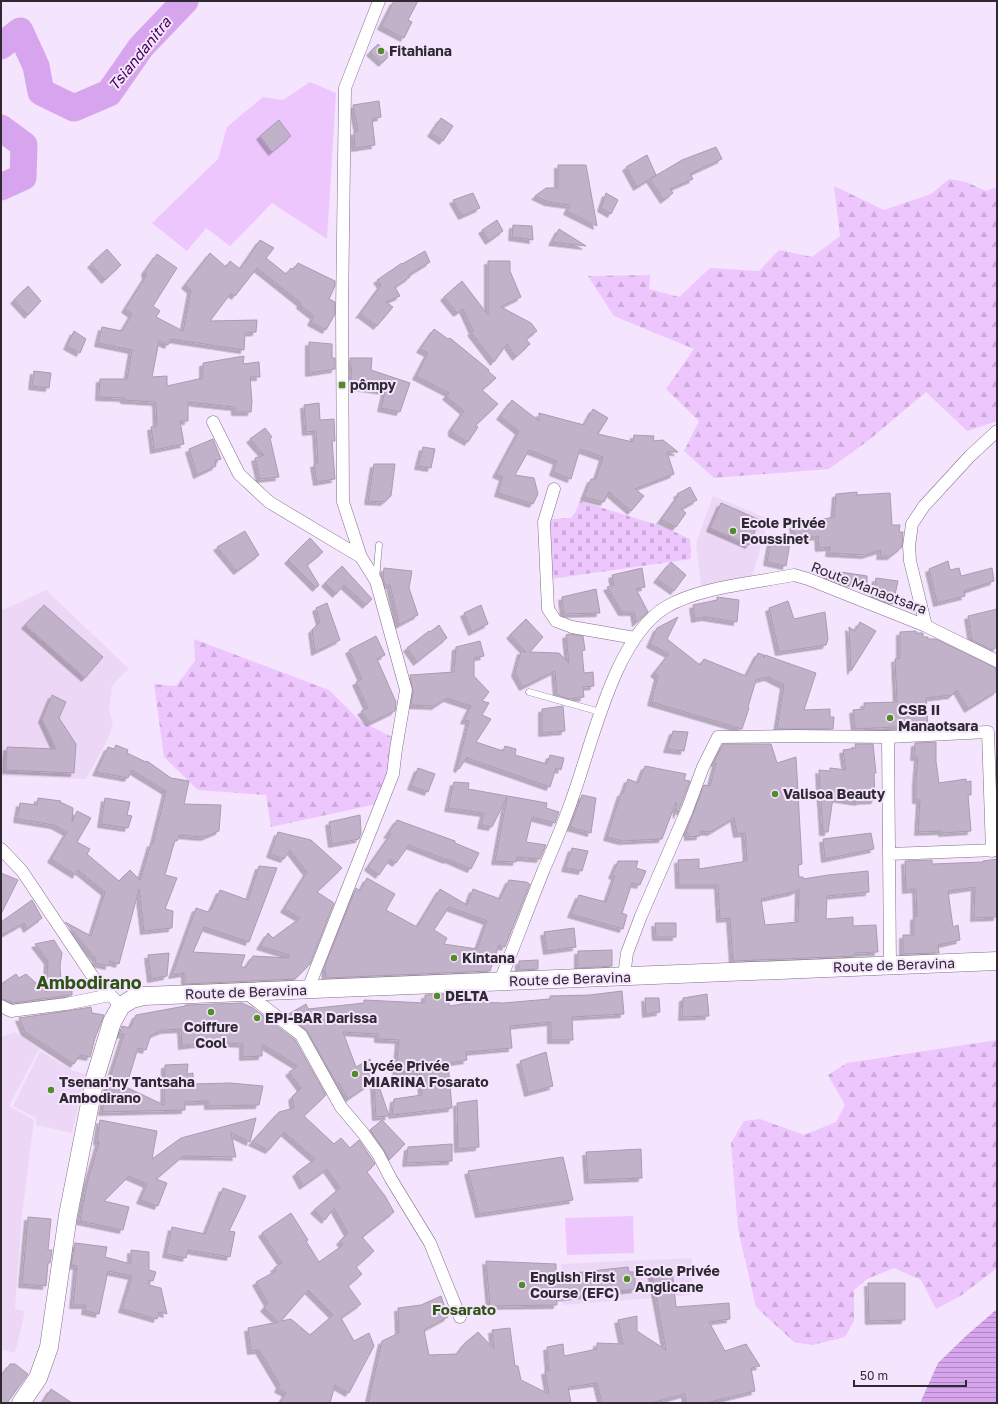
<svg xmlns="http://www.w3.org/2000/svg" width="998" height="1404" font-family="'Golos Text',sans-serif">
<defs>
<pattern id="forest-firs" width="22" height="20" patternUnits="userSpaceOnUse"><rect width="22" height="20" fill="#edc6fe"/><path d="M5 1l3.5 6h-7zM16 11l3.5 6h-7z" fill="#ccaada"/></pattern>
<pattern id="cemetery-stones" width="16" height="16" patternUnits="userSpaceOnUse"><rect width="16" height="16" fill="#edc6fe"/><path d="M2 7V4a2 2 0 0 1 4 0v3zM10 15v-3a2 2 0 0 1 4 0v3z" fill="#ccaada"/></pattern>
<pattern id="water-rules" width="6" height="5" patternUnits="userSpaceOnUse"><rect width="6" height="5" fill="#d7a5ed"/><path d="M0 2.5h6" fill="none" stroke="#af86c1"/></pattern>
<filter id="shadow"><feDropShadow dx="-3.5" dy="3.5" stdDeviation="0" flood-color="#0004"/></filter>
</defs>
<rect width="100%" height="100%" fill="#f5e4fd"/>
<path fill="#ecd7f6" d="M713,496l56,23 -17,57 -51,10 -5,-42z
M46,590l83,79 -5,4 -12,13 -3,25 4,12 -6,18 -21,38 -85,-3v-165z
M15,1032l24,17 -30,57 25,14 -12,95 -7,94 10,2 -10,42 -14,-4v-312z
M40,1051l33,20 13,3 -14,59 -36,-8v-7l-23,-12z
M692,1258v37l-129,10 -2,-41z"/>
<path fill="#edc6fe" d="M310,82l26,11 -9,146 -55,-36 -42,43 -24,-18 -19,23 -35,-28 66,-64 9,-32 36,-30 20,3z
M633,1216l1,37 -67,2 -2,-37z"/>
<path fill="url(#forest-firs)" d="M949,179l17,3 20,9 11,-4v234l-30,10 -41,-39 -57,48 -40,29 -115,9 -30,-27 15,-30 -33,-32 28,-40 -80,-33 -26,-40 62,-1 -1,14 30,8 31,-29 49,3 20,-21 33,7 28,-21 -6,-50 50,24 47,-16z
M194,639l135,51 31,31 38,19 -17,63 -110,24 -5,-32 -68,-5 -34,-33 -10,-73 22,2 19,-25z
M997,1040v228l-35,27 -26,14 -15,-29 -27,-12 -27,11 -13,11v31l-9,16 -33,8 -18,-3 -38,-35 -18,-78 -7,-86 13,-22 16,-2 44,16 32,-13 9,-17 -17,-30 19,-12z"/>
<path fill="url(#cemetery-stones)" d="M580,501l84,26 26,12 1,20 -140,20 -4,-51 5,-9 19,-1 4,-5z"/>
<path fill="url(#water-rules)" d="M997,1309v94h-75l-1,-2 17,-38 29,-28z"/>
<g fill="none" stroke-linecap="round" stroke-linejoin="round">
<path stroke="#d7a5ed" stroke-width="27" d="M1,46l19,-15 16,35 5,26 33,16 35,-15 32,-46 44,-46
M1,128l23,17 -1,32 -22,10"/>
</g>
<path fill="#c2b2c9" stroke="#ab9bb2" fill-rule="evenodd" filter="url(#shadow)" d="M394,1h24l-10,19 4,2 -8,16 -23,-12z
M378,44l12,11 -8,8 -12,-11z
M379,101l2,16 -9,2 3,26 -20,3 -1,-16 4,-1 -5,-26z
M441,118l12,8 -10,15 -12,-8z
M279,120l12,16 -19,16 -12,-16z
M716,147l6,12 -32,15 3,5 -23,10 3,4 -9,7 -14,-21 32,-19z
M647,155l9,20 -19,12 -11,-20z
M558,165h28l11,61 -30,-15 3,-6 -22,-3 -13,-6 11,-8h12z
M473,193l7,15 -18,8 -9,-16z
M606,193l12,7 -7,14 -10,-6z
M497,220l6,11 -14,10 -7,-11z
M513,225l19,1 1,14 -21,-3z
M559,229l27,17 -34,-4z
M260,240l14,8 -8,10 20,16 5,-6 2,2 5,-7 37,18v5l-6,13 6,3v12l-9,16 -15,-8 3,-6 -14,-11 1,-2 -44,-35 -22,28 -4,-3 -21,28 47,-1 -1,12 -11,1 -1,17 -73,-11 -3,6 -9,-4 -7,36 15,-1v10l36,-8v-15l41,-7 -1,8 16,-2 1,15h-10l2,25 -1,10h-16v-5l-47,-5v19h-8l4,23 -30,6 -3,-23 6,-1 -1,-24 -32,-2v-2l-25,-1 1,-18h27l5,-29 -34,-7 4,-16 20,4 10,-17 -7,-5 21,-33 -1,-5 12,-17 20,14 -24,38 7,5 -4,6 27,14 8,-41 -6,-5 25,-32 16,14 4,-6 10,8z
M107,249l14,16 -16,15 -14,-16z
M425,251l5,11 -21,13 1,2 -15,10 5,9 -14,6 7,5 -16,19 -16,-12 -2,1 22,-30 -4,-5 25,-17v1z
M488,261h22v10l11,26 -20,10 30,16 6,8 -11,8 4,5 -14,13 -9,-13 -13,18 -23,-30 2,-1 -10,-22 -6,4 -13,-16 18,-16 26,34z
M28,286l13,15 -13,14 -14,-15z
M434,329l14,10 2,-1 39,32 -1,1 8,7 -14,12 16,14 -23,22 3,1 -10,15 -16,-9v-5l12,-17 -18,-15 3,-3 -33,-17 12,-23 -8,-4z
M74,331l12,8 -6,14 -13,-7z
M309,342l23,2v14h3v11l-26,4z
M350,358h22l-1,12 39,13 -10,29 -19,-4 4,-17 -35,-5 2,-19h-2z
M34,371l17,2 -2,15 -17,-2z
M512,400l27,21v-8l45,12 9,-16 15,9 -10,16 35,8 1,-7 20,1 -1,5 10,-1 15,12h-11l7,22 -39,15 9,7 -13,15 -22,-19 -5,10 -20,-5 7,-18h5l7,-22 -23,-8 -9,30 -18,-7 4,-11 -28,-11 -14,25 19,3 4,16 -5,10 -35,-11 5,-16 -7,-3 23,-43 -19,-15z
M319,403l1,17 14,-1 1,22h-3l3,38 -18,3 -3,-18 4,-1 -2,-32 -10,1 -2,-27z
M265,428l7,9 -2,1 9,39 -19,2 -5,-21 9,-3 -14,-16z
M213,439l8,20 -6,2 1,5 -19,9 -8,-26z
M423,447l12,2 -4,19 -13,-2z
M374,464h21l-4,32 -7,6 -16,-1z
M690,487l7,13 -16,9 5,4 -10,14 -15,-7 -1,1 18,-25 -1,-2z
M857,492v3l33,-2 2,32h8l-1,7h4l-1,15 -11,9h-11l1,-6 -16,5 -36,-2 1,-6 -11,1 -1,-12 -22,5 -3,-16 41,-8 2,-23z
M721,503l39,17 -11,25 -39,-17z
M245,531l14,24 -22,16 -20,-24z
M310,538l13,14 -16,13 12,20 -3,3 -28,-28z
M771,540l19,3 -4,23 -19,-4z
M948,561l2,9 9,-2 2,8 31,-8 2,13 -30,10 1,5 -28,7 -8,-34z
M671,562l15,13 -12,16 -17,-12z
M342,566l30,33 -6,6 -22,-20 -8,9 -11,-11z
M384,568l28,3 -3,17 9,27 -19,10 -9,-40h-5l-2,-7z
M642,568l3,19 -9,2 12,23 -12,11 -2,-11h-12l-15,-25 7,-2 -2,-10z
M828,570l39,6v7h-28l-12,-4z
M876,578l22,3 -5,23 -20,-7z
M596,589l4,24 -36,1 -2,-17z
M717,597l22,3 -2,22 -32,-5 -10,2 -2,-14 24,-5z
M788,601l6,18 31,-7 3,27 -2,6 -47,7 -10,-44z
M327,603l13,37 -25,12 -3,-22 8,-8 -4,-14z
M44,605l59,52 -18,21 -60,-53z
M481,605l7,19 -16,8 -8,-19z
M997,609v38l-5,3 -20,-10 -4,-24z
M678,617l-11,22 33,26 4,-6 42,17 12,-23 6,2v3l1,-3 51,18 -12,37 26,-1v8h4l-1,12h-56l7,-44 -16,-8 -12,3 -8,27 1,1 -7,21 -91,-27 7,-26 -4,-3 15,-19 -19,-10 7,-16z
M526,619l17,18 -13,15 29,1 10,10 -3,-28 3,-1 14,2 2,14 -3,1 2,22 9,-1 1,14 -11,1 1,10 -15,2 -12,-4 -2,-24 -32,16 -8,-14 6,-22 5,1 -16,-17z
M860,622l16,9 -25,40 -2,-44 6,4z
M439,625l8,13 -30,24 -10,-14 22,-17 1,1z
M916,631v2h7v4h5v2h8l60,29 1,23 -29,18 -11,-19 -5,5 -26,3 2,30h-13v-2l-60,3 -2,-19 11,-1v-6l33,-1 -2,-43 5,-1v-26z
M376,636l9,19 -8,4 19,43 -1,9 -25,12 -9,-12 7,-3 -12,-26 6,-3 -13,-29z
M480,641l4,15 -10,2v18l15,16 -7,9 7,2 -7,12 9,4 -15,23 27,9 2,-5 11,3 -1,6 32,9 3,-9 14,3 -3,12 -5,-2 -6,19 -83,-29v-1l-8,12 -2,-1 12,-47 -5,-1 7,-14 -24,-8 -12,8 -24,-1 2,-14 -3,-16 44,-3 2,-25z
M52,695l14,7 -7,16 17,26 -2,29 -68,-3 1,-23 49,2 -14,-30z
M563,706l2,25 -23,2v-24z
M673,731l15,1 -4,19 -17,-2z
M936,742v19l3,22 27,-4v3l5,-1v14h-3l3,36 -29,2v-2l-24,1 2,-32h-4v-18l2,-25h-4l1,-14z
M723,744h48l6,19 19,-6 6,107 -4,1 1,12h4v2l25,-4 40,-4 1,21 -42,4 -1,23 27,-2v9l23,-1 2,27 -23,1v3l-122,5 -3,-43 -10,1 -2,-34h-39l-1,-25 21,-1v10l48,-8 -2,-28 -8,1 -3,-16 -23,14 -11,-1v5l-12,1v-4l-2,-1 18,-47 6,1 6,-23 -2,-1zM799,889l-1,33 -33,3 -4,-26 32,-7z
M855,744h18l3,29h-2l1,27 -16,1v1l-26,-4 -5,34h-5l-4,-62 11,1v-3l16,2 -3,-20 13,-2z
M116,745l12,5 -1,3 19,9 1,-1 24,17 18,3 -5,23 37,1 -2,26 -15,6 -25,-2 -2,6 -2,-1 -10,35 12,3 -12,31 8,2 -1,17 -28,3 -5,-42 -20,75 -10,-3v5l-14,-3 1,-4 -31,-37 26,14 14,-44 -27,-22 -2,5 -25,-16 16,-27 -13,-7 -37,-6 3,-16 17,2 1,-7 23,3 -1,1 13,6 -1,14 5,-11 14,7 -14,24 13,7 -3,5 32,27 11,-11 10,10 11,-37 2,1 13,-53 -34,-21 -4,8 -32,-6 12,-25 6,2z
M645,766l41,8 -2,6 6,1 -13,34 -1,-13 -14,37 -40,2 -15,-4 14,-44h2l5,-14 10,4z
M418,768l17,6 -7,18 -17,-6z
M454,782l15,1 -1,6 79,14 -1,5 13,4 -4,11 -23,-6 -6,25 20,3 -6,14 -23,-2 -1,5 -21,-1 12,-64 -15,30 -11,-2 3,-12 -36,-5z
M582,795l14,3 -5,35 -21,-6z
M105,798l25,4 -3,13 5,1 -4,12 -27,-4z
M360,815l1,18 -2,6 -27,5 -3,-22z
M397,820l58,21v2l24,10 -8,16 -23,-10 -1,1 -38,-15 -13,18 -6,-4 -11,16 -11,-8 23,-33 -4,1z
M278,832l33,8 31,28 -25,24 17,11 -24,61 -15,15 -110,5v-11l-13,2 24,-67 12,4 2,-3 1,1 9,-20 28,10 11,-34 18,2 -28,74 -45,-15 -11,25 52,3 -4,11 4,2 8,-12 36,2v-3l-29,-9 8,-13 5,5 27,-20 -16,-9 23,-37 -17,-22 -6,9 -14,-5z
M871,833l3,16 -49,10 -2,-20z
M572,848l16,3 -6,20 -17,-3z
M997,859v58l-23,1 1,-31 -27,4 5,36 5,-2 2,15 -22,5 1,8 -36,1v-19h11v-18l3,-1 -1,-27 -10,1 -1,-29 27,-1v4l51,-2v-1z
M618,861h20l-2,7 10,3 -6,14 -8,-2 -10,30 5,2 -4,14 -52,-15 8,-19 27,7 9,-26 -3,-1z
M1,873l17,7 -17,34z
M367,878l28,16 -9,16 31,17 23,-38 27,16 6,-16 27,10 9,-19 17,2 4,2 -25,63 -6,-2 -9,26 -164,7 -1,-13 31,-77 4,3zM449,907l38,14 -10,28 -33,-5 3,-6 -13,-8z
M32,900l10,18 -15,11 -3,-6 -23,13v-14z
M655,923h21v14h-20z
M574,928l2,19 -29,4 -3,-19z
M54,940l8,13 -2,12 1,19 11,-1v12l-60,8 -1,-2h-2l-8,-2v-15l15,-10 3,4 7,-4 20,18 2,-31 -13,-17z
M612,950v16l-34,2v-17z
M169,953l-2,23 -16,3 -3,-24z
M538,960v9l-19,1v-9z
M622,991l2,23 -52,3 1,23h-22v-18l-41,4 2,22 -46,4 1,8 -19,3 4,45 -60,7 2,-16 28,-4 -1,-23 -25,-1 3,-31 -21,-1v-5l-35,-2 13,35 14,-8 7,20 -29,20 -9,-16 -2,1 -30,-53 -20,-16 19,-11 2,5 56,-6v-3l61,3v-8l24,-1v12l26,-4 28,1 47,-4v-3l40,-1z
M707,994l2,22 -27,1 1,-19z
M645,998h14l1,14 -14,2z
M242,1003l11,5 42,32 31,55 -22,21 30,28 7,-6 9,10 9,-8 16,24 -8,8 18,24 9,16 -32,25 12,14 -18,16 6,7 -14,12 13,18 -20,14 13,23 15,-8 5,13 -25,47 -14,-8 -5,18h-50l6,-10 -8,-4 2,-4 -21,-35 -8,1 -3,-23 31,-6 -15,-14 4,-5 -12,-21 20,-11 -2,-3 8,-5 -20,-30 29,-20 17,27 -2,1 13,21 24,-17 -3,-4 8,-8 -14,-25 -9,12 -11,-10 26,-22 -13,-19 -24,17 -7,-13 19,-14 -31,-27 -15,18 -17,-8 27,-30 15,-4 -2,-11 9,-9 -12,-16 9,-6 -36,-22v12l-19,1v-13l-28,-2 -33,4 -1,-17 -17,1 -13,5 -5,15 -8,-2 -12,39 38,18 1,-40 23,-1 -1,10 6,-1v11l37,-1 33,3 -4,19 -51,1v-5l-23,1v8l-83,2 5,-25 17,-53 -5,1 3,-9 8,2 6,-13 49,-9v-1zM308,1290l25,25 -23,20 -19,-16 -10,2z
M91,1007l1,6 12,2 -9,23 -5,19 -10,-2 -6,9 -49,-32 -6,-14 48,-7z
M546,1052l7,34 -25,7 -8,-32z
M378,1083l11,33 -13,1 -2,-33z
M477,1100l2,47 -21,2 -1,-46z
M256,1118l-6,24 -19,-9 5,24 -53,-1 -27,23 11,4 -9,23 -18,-6 7,-16 -18,-8 -25,25 25,6 -6,23 -43,-9 7,-38 12,-41 -2,-1 3,-21 57,11 -5,28 29,-21z
M382,1120l23,24 -16,16 -5,-10 -14,-20z
M452,1144v17l-46,2 2,-16z
M641,1149l1,29 -54,2 -2,-28z
M563,1157l10,43 -94,14 -11,-43z
M223,1188l23,8 -17,35 6,1 -5,25 -42,-7 -2,8 -20,-4 6,-27 33,7z
M28,1217l23,2 -3,31h4l-2,13h-2l-2,23 -24,-2z
M75,1243l32,4 -2,10 26,7v-14l18,2v18l7,2 -3,9 -4,-1v5l12,3 6,26 -8,-2 -2,7 -35,-10 10,-33 -24,-5 -9,43 -14,-3 1,-6h-13l4,-39 -6,-1z
M486,1261l70,3v11l72,-8 1,5h6v17l-78,9v7l-67,1z
M672,1268l4,39 53,-4 1,16 -21,3 16,29 21,-7 14,22 -9,2 4,23 -49,12h-20l-1,-9 -34,9h-49l-5,-20 -29,4 3,16h-203l14,-62 17,-8 -1,-25 23,-3 20,-9 7,21 -24,13 5,25 28,-1 8,-11 13,-11 16,17 -2,-19 18,-2 5,38h3l3,14 28,14 -4,-23h4l-2,-24 16,-3 1,12 33,-7v-6l26,1 -5,-24 19,-4v15l29,19 -15,-80z
M868,1283h37v37l-36,1z
M10,1364h5l13,10 -21,29h-6v-27z
M51,1389l21,14h-30z"/>
<g fill="none" stroke-linecap="round" stroke-linejoin="round">
<defs>
<path id="lane" d="M376,579l3,-34
M529,692l71,20"/>
<path id="street" d="M213,422l26,52 30,28 92,55
M554,489l-10,33 4,87 8,12 16,6 63,11
M926,626l-16,-65 -1,-15 3,-22 12,-18 46,-50 27,-25
M888,737l2,228
M1,849l21,22 71,106 28,29
M889,854l108,-4
M624,976l3,-23 14,-37 46,-106 16,-43 15,-30 77,-1 93,1 100,-5 4,119
M500,981c15,-37 29,-75 44,-112 10,-23 20,-46 28,-70 20,-54 42,-161 94,-192 34,-20 88,-24 128,-32l14,4 118,47 71,35
M308,989l85,-215 3,-25 10,-59 -30,-109 -15,-24 -18,-55 -1,-191 3,-223 34,-87
M245,992l56,43 40,72 22,26 15,21 13,25 39,64 30,74
M1,1006l10,5 55,-7 44,-9"/>
<path id="secondary" d="M21,1403l17,-25 11,-31 19,-132 27,-137 17,-56 9,-16 11,-7 12,-3 853,-35"/>
</defs>
<use href="#lane" stroke="#7f7086" stroke-width="7"/>
<use href="#street" stroke="#7f7086" stroke-width="13"/>
<use href="#secondary" stroke="#7f7086" stroke-width="19"/>
<use href="#lane" stroke="#fff" stroke-width="6"/>
<use href="#street" stroke="#fff" stroke-width="12"/>
<use href="#secondary" stroke="#fff" stroke-width="18"/>
</g>
<g fill="#518c2a" stroke="#f5e4fd" stroke-width="1.5">
<circle cx="381" cy="51" r="4"/>
<rect x="338" y="381" width="8" height="8" rx="2"/>
<circle cx="733" cy="531" r="4"/>
<circle cx="890" cy="718" r="4"/>
<circle cx="775" cy="794" r="4"/>
<circle cx="454" cy="958" r="4"/>
<circle cx="437" cy="996" r="4"/>
<circle cx="211" cy="1012" r="4"/>
<circle cx="257" cy="1018" r="4"/>
<circle cx="355" cy="1074" r="4"/>
<circle cx="51" cy="1090" r="4"/>
<circle cx="627" cy="1279" r="4"/>
<circle cx="522" cy="1285" r="4"/>
</g>
<g text-anchor="middle" stroke-width="4" stroke-linejoin="round" paint-order="stroke">
<g font-size="14" font-weight="bold" fill="#2f2932" stroke="#f5e4fd" text-anchor="start">
<text x="389" y="56">Fitahiana</text>
<text x="350" y="390">pômpy</text>
<text x="741" y="528">Ecole Privée<tspan x="741" dy="16">Poussinet</tspan></text>
<text x="898" y="715">CSB II<tspan x="898" dy="16">Manaotsara</tspan></text>
<text x="783" y="799">Valisoa Beauty</text>
<text x="462" y="963">Kintana</text>
<text x="445" y="1001">DELTA</text>
<text x="265" y="1023">EPI-BAR Darissa</text>
<text x="211" y="1032" text-anchor="middle">Coiffure<tspan x="211" dy="16">Cool</tspan></text>
<text x="363" y="1071">Lycée Privée<tspan x="363" dy="16">MIARINA Fosarato</tspan></text>
<text x="59" y="1087">Tsenan'ny Tantsaha<tspan x="59" dy="16">Ambodirano</tspan></text>
<text x="635" y="1276">Ecole Privée<tspan x="635" dy="16">Anglicane</tspan></text>
<text x="530" y="1282">English First<tspan x="530" dy="16">Course (EFC)</tspan></text>
</g>
<g font-size="14" fill="#2f2932" stroke="#f5e4fd">
<text transform="translate(869 588) rotate(21)" y="5">Route Manaotsara</text>
<text transform="translate(894 965) rotate(-2)" y="5">Route de Beravina</text>
<text transform="translate(570 979) rotate(-2)" y="5">Route de Beravina</text>
<text transform="translate(246 992) rotate(-2)" y="5">Route de Beravina</text>
</g>
<g font-size="15" font-style="italic" fill="#45015a" stroke="#f5e4fd">
<text transform="translate(140 54) rotate(-51)" y="5">Tsiandanitra</text>
</g>
<g font-size="15" font-weight="bold" fill="#2e5315" stroke="#f5e4fd">
<text x="464" y="1315">Fosarato</text>
</g>
<g font-size="18" font-weight="bold" fill="#2e5315" stroke="#f5e4fd">
<text x="89" y="989">Ambodirano</text>
</g>
</g>
<rect width="998" height="1404" fill="none" stroke="#2f2932" stroke-width="4"/>
<path d="M854 1380v6h112v-6" fill="none" stroke="#2f2932" stroke-width="2"/>
<text x="860" y="1380" font-size="12" fill="#2f2932" stroke="#f5e4fd" stroke-width="3" paint-order="stroke">50 m</text>
</svg>
